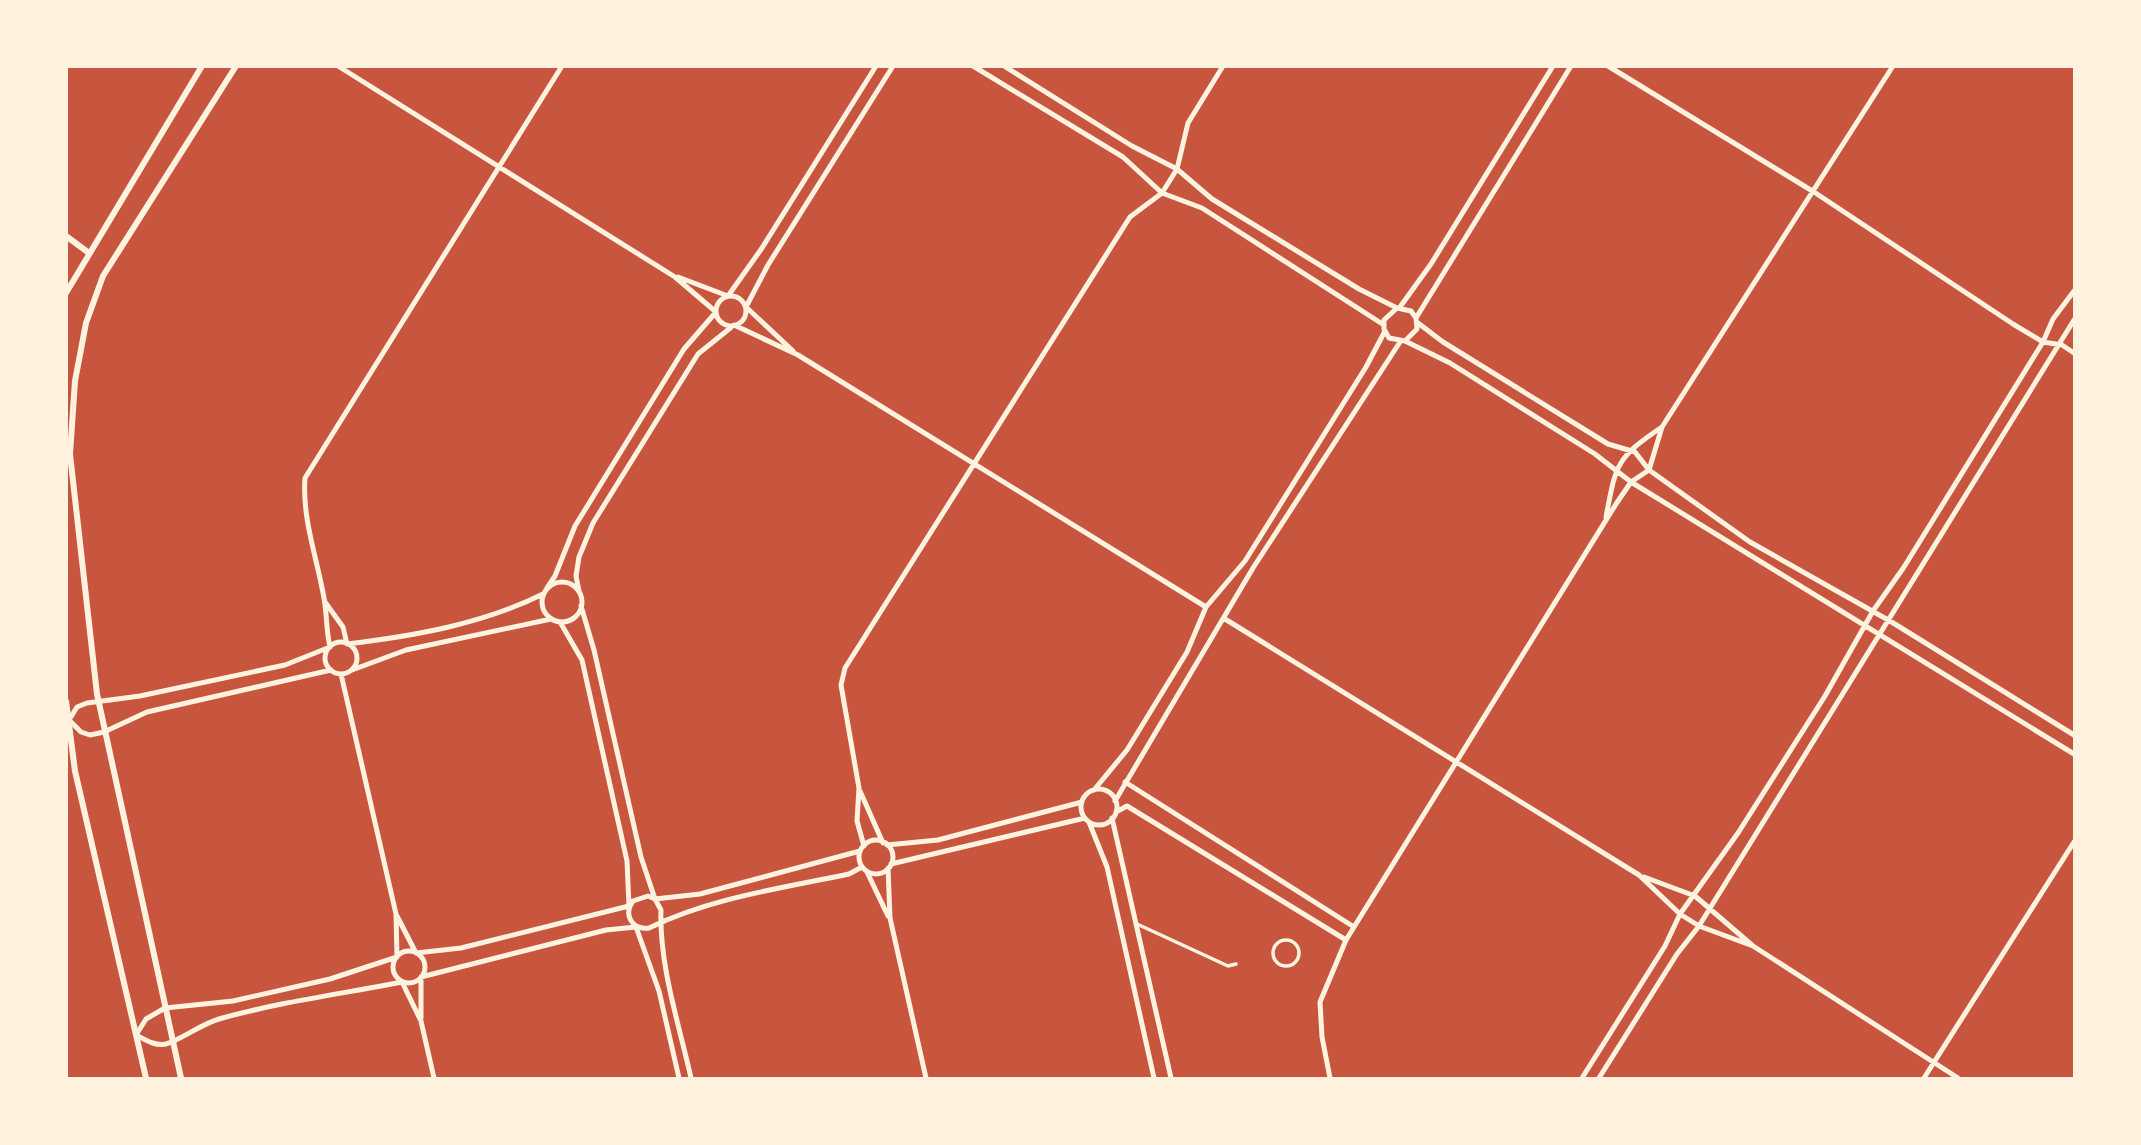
<svg xmlns="http://www.w3.org/2000/svg" width="2141" height="1145" font-family="Arial,sans-serif">
<rect width="100%" height="100%" fill="#c8553d"/>
<g fill="none" stroke-linecap="round" stroke-linejoin="round">
<path stroke="#fff3e0" stroke-width="3.5" d="M1137,924l91,42 8,-2
M1273 953a13 13 0 1 1 26 0a13 13 0 1 1-26 0Z"/>
<path stroke="#fff3e0" stroke-width="5" d="M338,66l337,211 41,35 -32,37 -109,177 -20,50 -8,12
M973,66l150,91 39,36 40,15 182,117
M1004,66l128,80 45,23 35,30 147,90 38,19
M1608,66l206,126 199,132 30,18 19,3 12,8
M678,277l50,19 34,-48 114,-182
M716 311a15 15 0 1 1 30 0a15 15 0 1 1-30 0Z
M1400,307l31,-43 122,-198
M1416,318l155,-252
M1418,323l25,19 165,102 27,8 14,18 101,72 140,79 184,114
M1405,341l12,-12 -1,-11 -5,-7 -14,-3 -13,12v9l5,9 16,3 45,22 145,91 36,28 443,272
M793,351l-47,-44 22,-42 125,-199
M1606,517c10,-53 10,-59 56,-90
M542 602a20 20 0 1 1 40 0a20 20 0 1 1-40 0Z
M579,591l-3,-15 3,-19 14,-34 105,-169 36,-29 64,30 408,252
M325,602l18,25 4,17c67,-8 136,-20 196,-50
M581,606l13,44 47,207 14,42 45,-5 160,-43
M1225,619l414,256 41,39 19,12 54,20
M325 658a16 16 0 1 1 32 0a16 16 0 1 1-32 0Z
M331,670l-184,42 -43,20 -14,3 -9,-3 -12,-12 8,-13 10,-4 53,-7 145,-31 45,-18c-4,-17 -3,-33 -6,-49 -7,-40 -22,-79 -19,-120l257,-412
M352,670l54,-20 145,-31
M341,674l55,240 1,43 -67,22 -97,22 -68,7 -19,11 -10,16c10,5 18,11 30,9 13,-3 35,-20 53,-25 60,-17 122,-25 183,-37l19,39 13,57
M1125,782l229,145
M1081 807a18 18 0 1 1 36 0a18 18 0 1 1-36 0Z
M1094,790l33,-40 60,-98 19,-45 39,-46 121,-194 19,-36
M860,791l23,52
M1115,801l138,-233 147,-226
M1116,812l11,-6 219,134
M1112,818l59,260
M1089,822l18,45 47,211
M859 857a17 17 0 1 1 34 0a17 17 0 1 1-34 0Z
M887,845l51,-5 144,-38
M864,846l-7,-25 2,-33 -18,-103 4,-17 285,-451 32,-24 15,-24 11,-46 35,-57
M891,864l194,-46
M888,868l2,50 36,160
M867,872l21,44
M1644,877l51,19 58,50 205,132
M397,916l19,37 45,-5 168,-42 -2,-45 -45,-201 -22,-38
M393 967a16 16 0 1 1 32 0a16 16 0 1 1-32 0Z
M421,1018v-41l185,-47 30,-3 23,64 20,87
M691,1078c-12,-54 -32,-113 -30,-168l-6,-11 -7,-3 -15,5c-10,14 -1,29 16,27 61,-30 133,-40 200,-54l13,-7
M1330,1078l-8,-41 -2,-35 26,-62 270,-436 15,-22 18,-12 13,-43 231,-361
M1582,1078l83,-132 15,-32 58,-81 87,-137 48,-85 31,-44 139,-225 10,-23 21,-28
M1599,1078l78,-124 22,-28 375,-606
M1924,1078l150,-236"/>
<path stroke="#fff3e0" stroke-width="6" d="M66,236l23,17
M66,293l136,-227
M66,701l9,70 71,307
M181,1078l-84,-384 -27,-240 5,-73 11,-58 17,-47 133,-210"/>
</g>
<rect width="2141" height="1145" fill="none" stroke="#fff3e0" stroke-width="136"/>
</svg>
